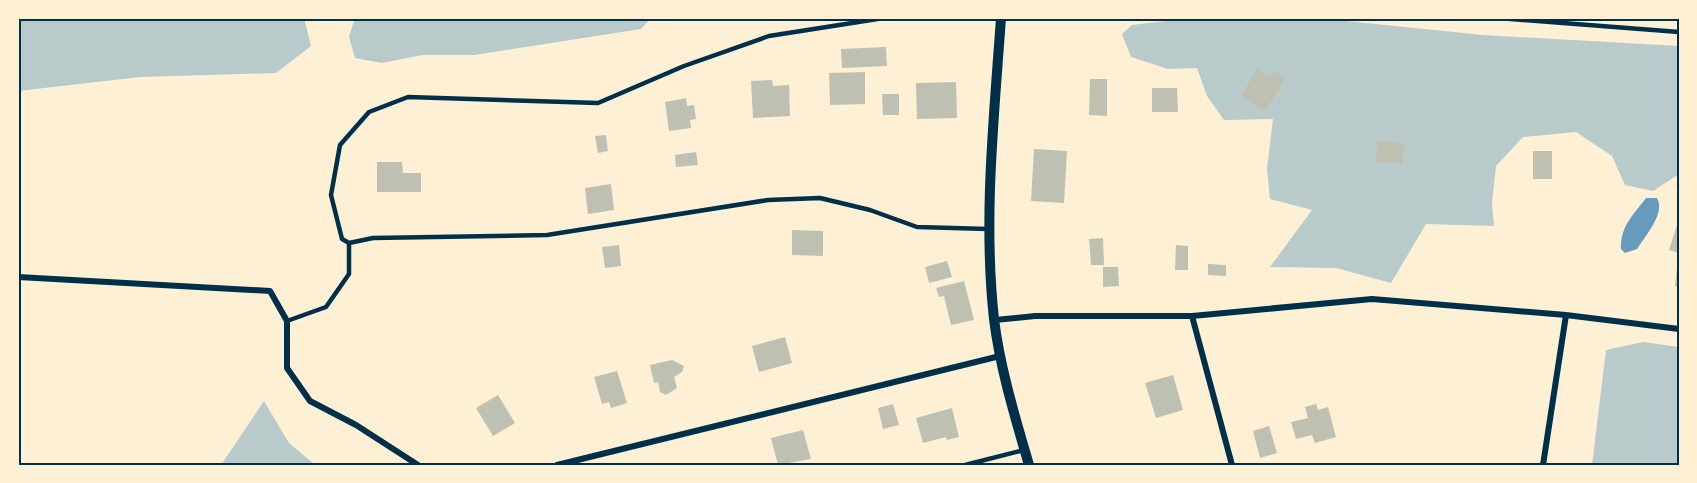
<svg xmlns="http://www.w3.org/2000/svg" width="1697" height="483" font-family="Arial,sans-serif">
<rect width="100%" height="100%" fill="#fdf0d5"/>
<path fill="#b9caca" d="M18,18h286l7,28 -35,27 -136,4 -122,14z
M355,18h296l-10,11 -167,26h-51l-41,8 -27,-5 -6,-21z
M1191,18h126l166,17 196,11v128l-26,17 -28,-6 -13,-29 -36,-24 -53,5 -27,29 -4,37 2,23 -68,-2 -35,59 -55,-15 -66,-1 42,-57 -42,-11 -3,-30 6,-50 -49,1 -17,-24 -10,-28 -29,1 -37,-12 -9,-23 10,-9z
M1643,342l36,5v118h-87l14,-115z
M264,401l25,42 26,22h-94z"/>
<path fill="#669bbc" d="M1646,198h11c9,15 -12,38 -20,51l-12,4 -4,-4c-1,-22 12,-34 25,-51z"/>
<path fill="#bec0b2" d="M886,47l1,19 -45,2 -1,-19z
M1257,69l13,8 4,-6 12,7 -21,33 -24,-15z
M865,72v32l-35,1 -1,-32z
M1090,79h17v37l-18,-1z
M772,80l1,6 16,-1 1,31 -37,2 -2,-37z
M956,82l1,36 -40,1 -1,-36z
M1152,88h25l1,24h-26z
M882,94h17v21h-16z
M686,98l1,8 7,-1 2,14 -6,1 1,8 -22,3 -4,-29z
M606,135l2,16 -10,2 -3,-17z
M1377,141l27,2 -2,20 -26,-1z
M1034,149l33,2 -3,52 -33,-2z
M1533,151h19v28h-19z
M696,152l2,13 -22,2 -1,-12z
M377,162h25l1,11h18v19h-44z
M611,184l3,26 -26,4 -3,-26z
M1679,219v34l-10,-3z
M792,230l31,1v25l-31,-1z
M1103,238l1,27h-13l-2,-26z
M619,245l2,21 -16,2 -3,-21z
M1176,245l12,1v24h-13z
M947,261l5,16 -23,6 -4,-16z
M1208,264l18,1v11l-18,-1z
M1103,267h15l1,19 -16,1z
M1677,268h2v19l-4,-1z
M964,281l10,39 -23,5 -7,-29 -5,1 -3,-9z
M785,337l7,26 -33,9 -7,-26z
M672,360l12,6 -2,6 -8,5 3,11 -11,7 -6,-3 -2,-10 -4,1 -4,-18z
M617,371l10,32 -16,5 -2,-6 -7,2 -8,-27z
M1173,375l10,35 -27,8 -11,-35z
M498,395l17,28 -22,13 -17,-28z
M893,404l6,21 -16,4 -5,-21z
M1316,404l2,6 10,-3 8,30 -21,6 -3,-8 -16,4 -5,-17 17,-4 -3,-11z
M952,408l7,29 -12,3 -1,-3 -23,6 -7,-25z
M1269,426l8,27 -17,5 -7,-27z
M803,430l8,29 -33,6 -7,-27z"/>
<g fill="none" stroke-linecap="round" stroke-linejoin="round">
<path stroke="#003049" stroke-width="4.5" d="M884,18l-115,18 -85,30 -86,37 -190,-6 -39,15 -29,33 -9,50 11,44 7,4 24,-5 174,-3 221,-35 52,-2 50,12 47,17 71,2
M1498,18l181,14
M287,321l39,-14 23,-33v-31
M965,465l59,-15"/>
<path stroke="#003049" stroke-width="6" d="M18,277l252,14 17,30v47l23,33 46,24 62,40
M1192,316l40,149
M995,320l40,-4h157l180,-17 194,16 113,14
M557,465l443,-109
M1543,465l23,-150"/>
<path stroke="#003049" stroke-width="10" d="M1001,18c-7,100 -18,201 -7,301 6,49 21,98 35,146"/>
</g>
<rect width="1697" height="483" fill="none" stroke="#fdf0d5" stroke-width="39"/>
<rect x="20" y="20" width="1658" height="444" fill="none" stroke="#003049" stroke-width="2"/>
</svg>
